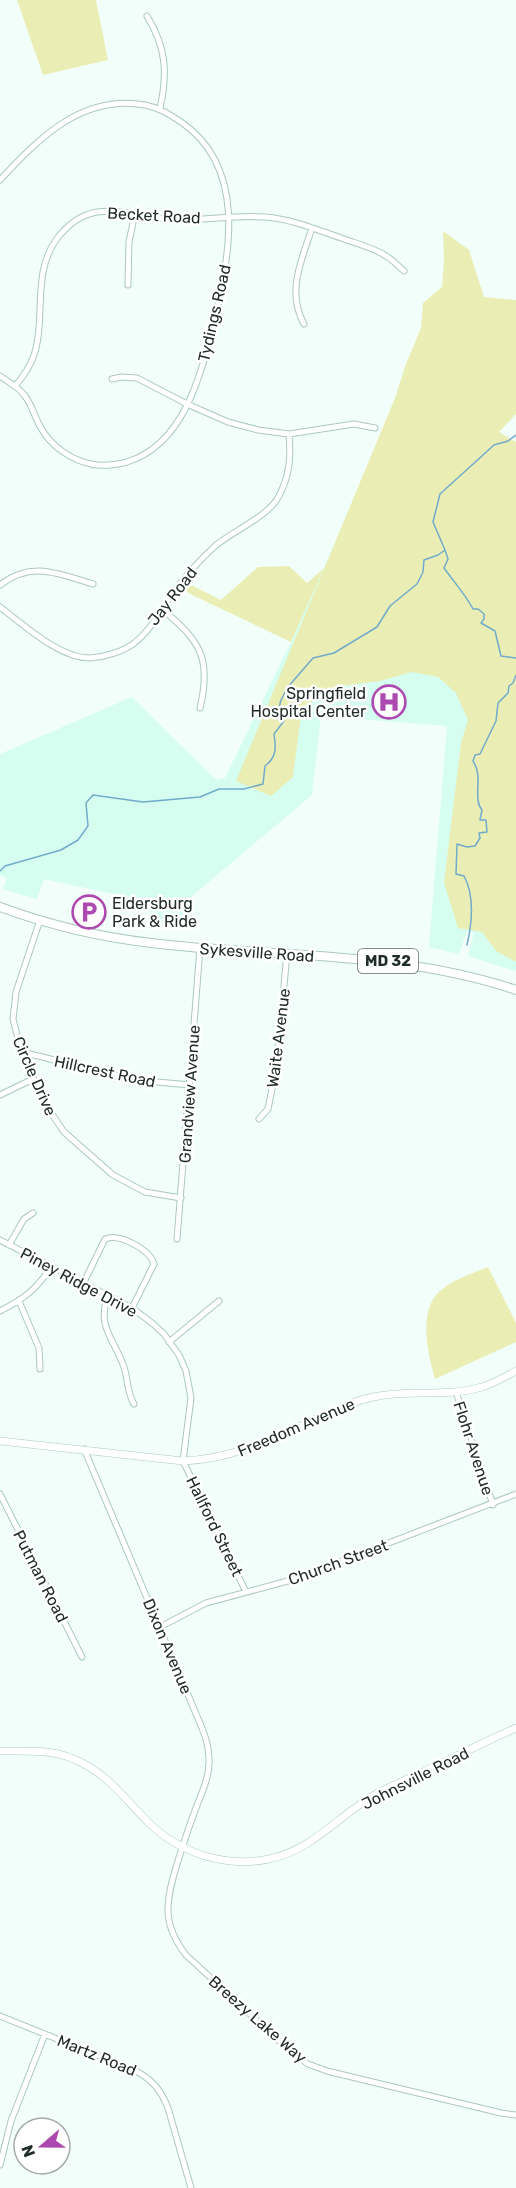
<svg xmlns="http://www.w3.org/2000/svg" width="516" height="2188" font-family="Rubik,sans-serif">
<rect width="100%" height="100%" fill="#f2fefa"/>
<path fill="#d5fef0" d="M384,432l132,100v439l-48,-15 6,-23 -7,-2 -8,23 -30,-7 18,-221 -126,-10 -9,79 -120,101 -1,31 -43,-2 3,-23 -107,-23 -7,20 -34,-10 4,-11 -7,-3v-121l132,-57 84,83 9,-2 66,-136z"/>
<path fill="#eaeeb4" d="M17,0h79l12,60 -65,15z
M443,231l26,19 15,47 32,3v114l-17,18 17,10v520l-20,-11 -14,-19 -24,-4 -14,-45 17,-140 7,-23 -12,-27 -18,-16 -26,-5 -32,9 -39,5 -39,21 -9,70 -22,19 -35,-15 159,-383 11,-34 15,-36 2,-25 19,-16 2,-27z
M289,566l18,17 17,-15 -33,74 -101,-48 -7,-5 4,-6 34,17 37,-33z
M488,1267l28,56v19l-81,37c-7,-25 -18,-69 6,-89 13,-11 32,-17 47,-23z"/>
<g fill="none" stroke-linecap="round" stroke-linejoin="round">
<path stroke="#72abcb" stroke-width="1.5" d="M445,550l3,9 -4,9c10,14 21,26 29,41h5l6,5v5l-3,4 14,8 6,25 15,2
M0,871l5,-5 56,-16 17,-10 10,-14 -2,-23 7,-8 50,7 57,-5 19,-8h25l19,-5 2,-18c12,-9 11,-19 9,-32l10,-13 -6,-9 3,-12 7,-13 25,-29 21,-5 43,-26 13,-21 27,-22 6,-12 1,-12 14,-5 7,-5 -12,-28 7,-28 54,-49 14,-4 8,-6
M467,945c5,-22 8,-49 -3,-69l-8,-2 1,-30 10,3 8,-1 5,-8 -1,-5 8,-1 -1,-12h-6l2,-10c-10,-12 2,-33 -9,-49l2,-6 5,-1 16,-33 2,-18 10,-10 1,-7 4,-3 3,-8"/>
<defs>
<path id="street" d="M147,16c19,31 21,57 13,92
M0,180c39,-42 82,-86 145,-75 15,3 24,9 36,17 65,44 50,130 34,196 -13,52 -29,126 -88,144 -12,3 -24,5 -36,2 -20,-4 -40,-18 -50,-36 -6,-10 -9,-23 -16,-32 -6,-9 -17,-14 -25,-20
M128,285l1,-43 6,-29
M304,324c-18,-32 -2,-65 8,-96
M112,379l9,-2 16,1 50,26 41,18 30,8 31,4 65,-10 21,4
M15,386c8,-9 15,-19 19,-31 12,-36 -2,-82 22,-115 36,-49 76,-21 122,-20 29,0 58,-5 87,-3 27,2 53,13 79,22 14,5 30,9 42,17 7,4 12,10 18,15
M0,585c32,-25 59,-11 93,-1
M0,607c24,18 59,51 90,51 14,-1 32,-6 43,-14 19,-14 31,-39 45,-58 11,-14 24,-28 37,-40 18,-15 54,-30 64,-50 11,-21 12,-40 10,-62
M162,609c38,32 50,49 38,99
M40,920l-24,72 -3,27 5,20 25,62 21,31 49,43 32,17 36,6
M22,1052l113,28 55,5
M0,1095l33,-16
M259,1119l9,-10 8,-40 11,-115
M177,1239l23,-291
M0,1240l132,68 20,15 12,11 15,21 7,16 5,27 -8,63 63,131
M9,1245l15,-26 9,-6
M84,1282l21,-43c15,-6 45,11 49,25l-22,44
M108,1296c-12,31 7,44 16,71 4,12 3,26 10,37
M19,1301l20,47 1,21
M0,1311c22,-11 39,-23 51,-45
M169,1342l50,-41
M456,1392l37,113
M84,1449l118,279c4,10 7,20 7,31 1,17 -7,33 -13,49 -7,18 -13,37 -19,56 -11,37 -16,59 9,91l105,97 17,12 19,7 174,42 15,2
M0,1494l82,163
M160,1627l46,-24 89,-24 221,-85
M0,2016l134,54c18,9 27,20 34,38l23,80
M0,2165l11,-44 34,-87"/>
<path id="secondary" d="M0,1441l183,20c49,-2 87,-21 131,-41 19,-9 39,-19 59,-23 35,-8 71,0 105,-9 14,-3 26,-11 38,-17
M0,1751c26,0 52,-2 76,9 33,15 47,37 72,62 31,31 77,46 121,37 44,-9 70,-44 107,-65 19,-10 39,-18 58,-27 27,-13 54,-27 82,-39"/>
<path id="primary" d="M0,907c49,18 99,30 151,36 122,15 247,7 365,47"/>
</defs>
<use href="#street" stroke="#aac9be" stroke-width="7"/>
<use href="#secondary" stroke="#aac9be" stroke-width="8"/>
<use href="#primary" stroke="#aac9be" stroke-width="10"/>
<use href="#street" stroke="#fff" stroke-width="5"/>
<use href="#secondary" stroke="#fff" stroke-width="7"/>
<use href="#primary" stroke="#fff" stroke-width="8"/>
</g>
<defs>
<symbol id="hospital-ring" viewBox="-11 -11 22 22"><circle r="9.5" fill="#fff" stroke="#ad4ab0" stroke-width="1.5"/><path d="M-5-5h3v3.5h4V-5h3V5h-3V1.5h-4V5h-3Z" fill="#ad4ab0"/></symbol>
<symbol id="parking-ring" viewBox="-11 -11 22 22"><circle r="9.5" fill="#fff" stroke="#ad4ab0" stroke-width="1.5"/><path d="M-3.5-5.5H1a3.5 3.5 0 0 1 0 7H-1V5.5H-3.5ZM-1-3.4V-.6H.8a1.4 1.4 0 0 0 0-2.8Z" fill="#ad4ab0"/></symbol>
</defs>
<g fill-rule="evenodd">
<use href="#hospital-ring" x="370" y="683" width="38" height="38"/>
<use href="#parking-ring" x="70" y="893" width="38" height="38"/>
</g>
<g text-anchor="middle" stroke-width="5" stroke-linejoin="round" paint-order="stroke">
<rect fill="#fff" stroke="#646c69" stroke-width="1.5" x="358" y="949" width="60" height="24" rx="4.5"/>
<g font-size="15" font-weight="bold" fill="#212d29">
<text x="388" y="966">MD 32</text>
</g>
<g font-size="16" fill="#212d29" stroke="#fff">
<text transform="translate(154 215) rotate(3)" y="6">Becket Road</text>
<text transform="translate(214 313) rotate(-77)" y="6">Tydings Road</text>
<text transform="translate(172 596) rotate(-52)" y="6">Jay Road</text>
<text transform="translate(257 952) rotate(4)" y="6">Sykesville Road</text>
<text transform="translate(278 1038) rotate(-83)" y="6">Waite Avenue</text>
<text transform="translate(105 1071) rotate(12)" y="6">Hillcrest Road</text>
<text transform="translate(35 1076) rotate(66)" y="6">Circle Drive</text>
<text transform="translate(189 1094) rotate(-86)" y="6">Grandview Avenue</text>
<text transform="translate(79 1282) rotate(28)" y="6">Piney Ridge Drive</text>
<text transform="translate(296 1427) rotate(-23)" y="6">Freedom Avenue</text>
<text transform="translate(474 1448) rotate(72)" y="6">Flohr Avenue</text>
<text transform="translate(215 1526) rotate(64)" y="6">Hallford Street</text>
<text transform="translate(338 1562) rotate(-20)" y="6">Church Street</text>
<text transform="translate(41 1576) rotate(63)" y="6">Putman Road</text>
<text transform="translate(168 1646) rotate(67)" y="6">Dixon Avenue</text>
<text transform="translate(415 1778) rotate(-27)" y="6">Johnsville Road</text>
<text transform="translate(258 2019) rotate(41)" y="6">Breezy Lake Way</text>
<text transform="translate(97 2055) rotate(22)" y="6">Martz Road</text>
</g>
<g font-size="16" fill="#212d29" stroke="#fff" text-anchor="end">
<text x="366" y="699">Springfield<tspan x="366" dy="18">Hospital Center</tspan></text>
<text x="112" y="909" text-anchor="start">Eldersburg<tspan x="112" dy="18">Park &amp; Ride</tspan></text>
</g>
</g>
<g transform="translate(42 2146) rotate(250)"><circle r="28" fill="#ffffff" stroke="#a6aba9" stroke-width="1.5"/>
<path d="M0-4.5L10 22L0 15L-10 22Z" fill="#ad4ab0"/>
<text y="-9" font-size="16" font-weight="bold" text-anchor="middle" fill="#212d29">N</text>
</g>
</svg>
